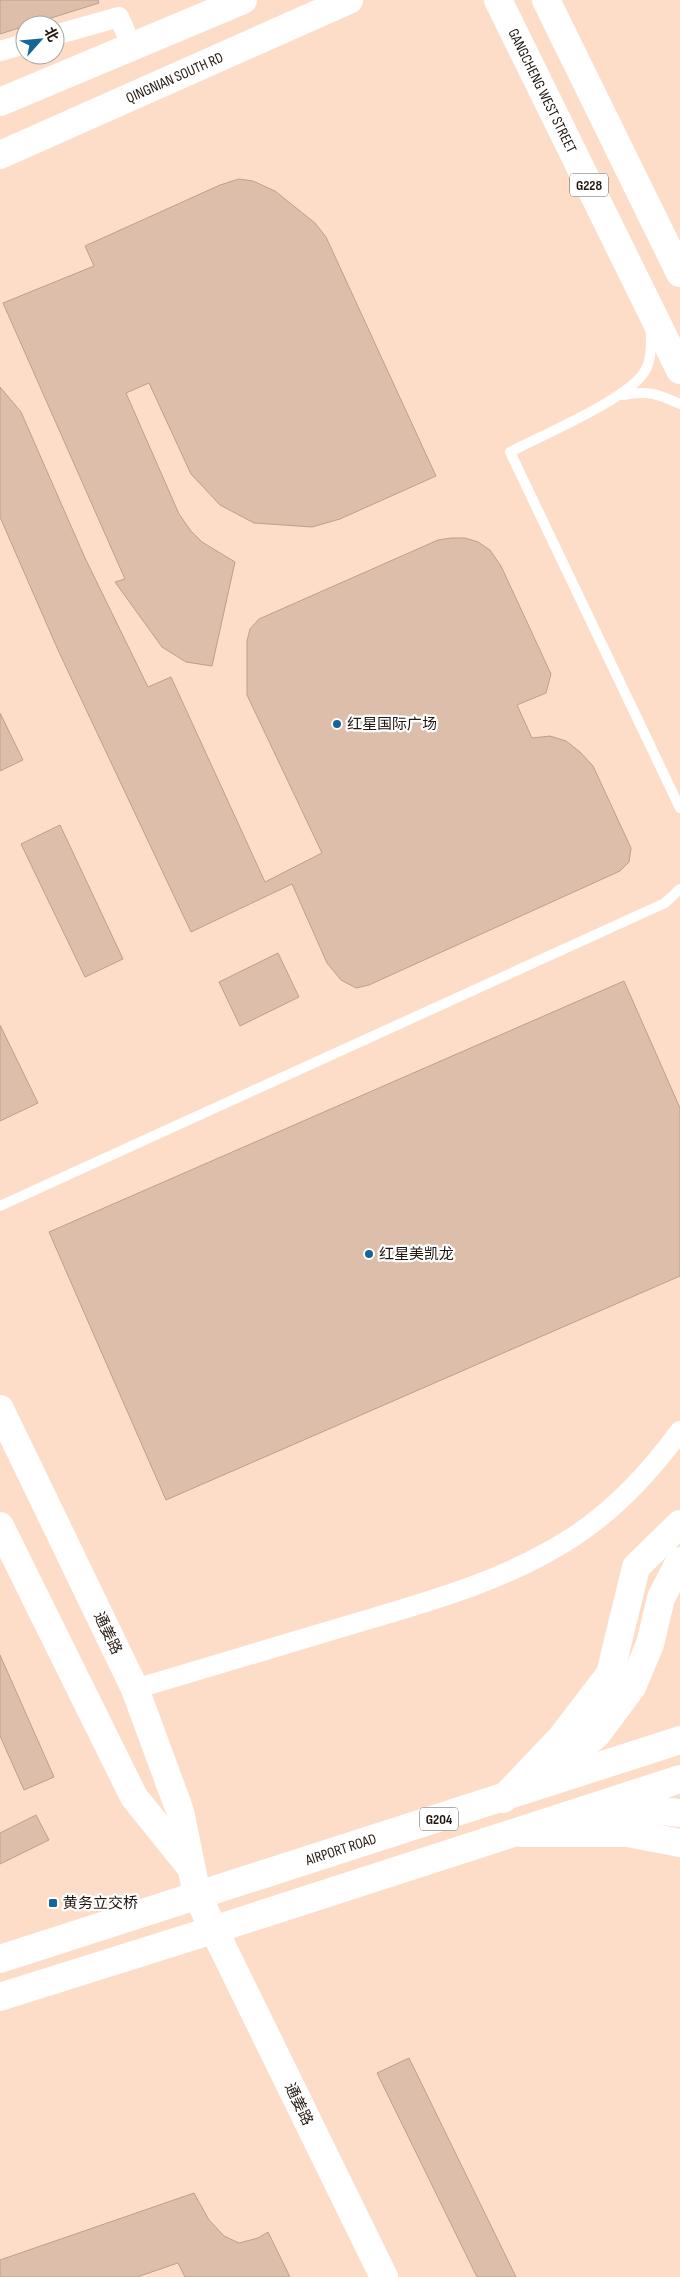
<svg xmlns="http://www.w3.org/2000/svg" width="680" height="2277" font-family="'Sofia Sans Condensed','Noto Sans SC',sans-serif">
<rect width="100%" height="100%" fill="#fdddc8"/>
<path fill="#ddbeaa" stroke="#bd9f8b" d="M0,0h98l1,3 -99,31z
M239,179l14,2 22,10 40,32 11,14 110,239 -96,43 -28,8 -58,-4 -34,-18 -29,-31 -42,-91 -23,10 53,121 12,17 11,11 33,20 -23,104 -26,-4 -24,-15 -47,-65 10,-3 -122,-276 91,-37 -9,-20 135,-61z
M0,387l21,25 64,146 63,129 23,-10 94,205 57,-29 -75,-158v-54l3,-12 9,-10 179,-79 13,-2h14l13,4 12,8 11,16 50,108 -5,19 -29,12 15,33 18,-2 16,5 14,11 13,14 38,82 -2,14 -9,9 -251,114 -13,3 -15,-8 -14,-17 -35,-79 -101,48 -133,-282 -58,-133z
M0,713l23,47 -23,11z
M60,825l63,134 -38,18 -64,-133z
M278,953l21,44 -59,29 -21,-44z
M624,981l56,127v168l-514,224 -117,-268z
M0,1025l38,78 -38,18z
M0,1655l54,122 -30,13 -24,-54z
M36,1815l13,25 -49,24v-31z
M409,2058l107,219h-39l-100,-204z
M194,2193l15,27 15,16 15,7 19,-5 10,-6 22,45h-105l-7,-14 -41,14h-137v-17z"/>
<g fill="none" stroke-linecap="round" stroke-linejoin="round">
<path stroke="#fff" stroke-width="10" d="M651,329c0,13 1,31 -6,42 -16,28 -103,64 -135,81l170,356
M623,395c25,-5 35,-1 57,9
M0,1206l665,-303 15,-14"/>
<path stroke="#fff" stroke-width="20" d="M55,35l64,-18 13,30
M0,51l25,-7
M135,1689c74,-22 147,-44 221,-66 75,-22 151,-43 217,-86 43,-28 77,-65 107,-106"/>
<g stroke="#fff" stroke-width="28">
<path d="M0,102l243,-102"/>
<path id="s1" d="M0,155l349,-155"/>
<path d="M0,1409l135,280 45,122 17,84 187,382"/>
<path d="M0,1526l134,271 54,67"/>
</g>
<path stroke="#fff" stroke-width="28" d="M503,1799l58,-61 49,-64 26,-107 44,-43
M522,1833h106l52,10"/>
<g stroke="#fff" stroke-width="28">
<path id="s2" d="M498,0l182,370"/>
<path d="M546,0l134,273"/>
<path d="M542,1780l55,-46 35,-47 18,-43 11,-46 19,-37"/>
<path d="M612,1813l32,-4 36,4"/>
<path id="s3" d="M0,1959l680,-219"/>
<path d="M0,1997l213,-67 467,-151"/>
</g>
</g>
<g fill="#156597" stroke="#fff" stroke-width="2">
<circle cx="337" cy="724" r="5"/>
<circle cx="369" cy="1254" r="5"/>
<rect x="48" y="1898" width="10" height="10" rx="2.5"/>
</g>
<g text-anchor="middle" stroke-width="4.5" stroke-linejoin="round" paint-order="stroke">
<g fill="#fff" stroke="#645d57" stroke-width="1">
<rect x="570" y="173.5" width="38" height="23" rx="4"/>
<rect x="420" y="1807.5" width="38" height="23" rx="4"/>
</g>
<g font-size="14" font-weight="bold" fill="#22170f">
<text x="589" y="190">G228</text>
<text x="439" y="1824">G204</text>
</g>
<g font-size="15" fill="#22170f" stroke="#fff">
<text dy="5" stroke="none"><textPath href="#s1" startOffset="191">QINGNIAN SOUTH RD</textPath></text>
<text dy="5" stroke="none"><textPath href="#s2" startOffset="101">GANGCHENG WEST STREET</textPath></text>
<text transform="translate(108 1633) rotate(64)" y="5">通姜路</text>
<text dy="5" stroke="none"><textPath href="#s3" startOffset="358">AIRPORT ROAD</textPath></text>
<text transform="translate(299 2104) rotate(64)" y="5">通姜路</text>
</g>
<g font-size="15" fill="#22170f" stroke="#fff" text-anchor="start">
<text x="347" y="729">红星国际广场</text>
<text x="379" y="1259">红星美凯龙</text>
<text x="63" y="1908">黄务立交桥</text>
</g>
</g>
<g transform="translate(40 40) rotate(63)"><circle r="24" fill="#ffffff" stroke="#a7a29f"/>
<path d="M0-4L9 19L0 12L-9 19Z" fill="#156597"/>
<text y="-8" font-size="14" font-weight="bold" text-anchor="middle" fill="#22170f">北</text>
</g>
</svg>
